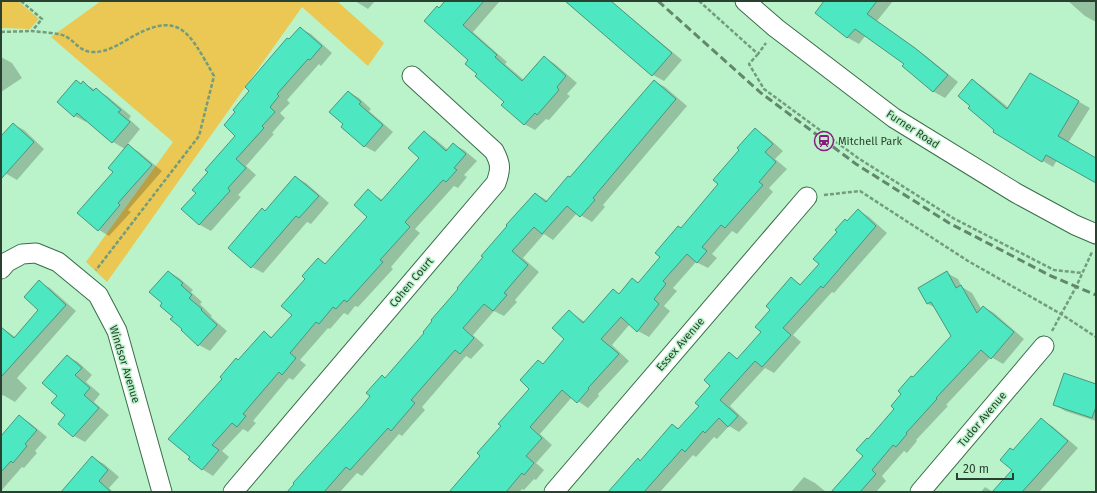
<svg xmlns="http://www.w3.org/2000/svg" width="1097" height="493" font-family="'Fira Sans',sans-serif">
<rect width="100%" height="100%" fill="#baf3c9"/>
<path fill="#eac853" d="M1,1h17l21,18 -9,10 -29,-1z
M101,1h236l47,42 -16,23 -66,-59 -195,275 -21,-20 87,-120 -122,-105z"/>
<path fill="#0003" d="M355,1h20l-7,8z
M446,1h54l-27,31 34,30 -2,2 19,16 20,-23 11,7 22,19 -10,11 3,2 -21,24 -3,-1 -11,11 -11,-6 -19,-22 -27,-28 -39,-65z
M565,1h46l71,59 -18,21 -11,-6z
M826,1h67l-16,20 49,35 32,26 -13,16 -11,-6 -31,-26 2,-3 -39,-28 -7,9 -11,-6 -32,-26z
M1068,1h28v21l-11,-6z
M300,28l11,6 21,19 -11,13 -2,-2 -32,36 3,3 -10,10 5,5 -13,15 2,1 -28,32 10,9 -18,20 3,2 -30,34 -11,-6 -17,-16 14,-16 12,-21 28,-36 52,-96z
M1,57l11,6 10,15 -21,14z
M1030,74l60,34 -22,35 28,16v23l-39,-22 -4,7 -59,-35 1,-2 -23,-24 1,-26 10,7 26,21z
M654,81l11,6 22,19 -84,99 2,2 -13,15 -15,-9 -24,27 -9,-6 -21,24 16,14 -24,28 2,2 -13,14 -10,-5 -21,24 11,10 -13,14 -5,-3 -44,51 3,3 -23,26 -3,-2 -37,42 -5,-3 -17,19h-51l75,-86 18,-30 4,2 40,-45 110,-139 12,7 22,-23z
M83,83l24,13 24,20 -2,3 11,10 -13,16 12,7 23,19 -34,39 3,2 -22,24 -10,-6 15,-58 11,-23 -12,-7 -26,-21 -1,1 -11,-6 -17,-14z
M349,92l10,6 12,11 -2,2 24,21 -18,20 -11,-6z
M13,124l11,6 20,19 -27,31 -12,-7 -4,5v-41z
M755,130l11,6 17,15 -8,8 12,10 -18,19 4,4 -36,42 -5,-3 -20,23 5,4 -9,10 -12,-6 -23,26 4,3 -13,15 6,5 -21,26 -11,-6 -8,-7 -18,21 17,16 -31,33 1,2 -11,12 -16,-11 -32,37 12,11 -16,18 8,7 -8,10 -2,-1 -10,11 -2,-1 -3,3h-69l32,-36 49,-68 7,-27 6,3 22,-25 3,-28 16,11 28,-32 7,4 12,-15 7,4 22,-26 20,-28 39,-45z
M424,132l11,7 13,11 5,-6 11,6 13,11 -13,14 3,2 -9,11 -4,-2 -39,43 5,4 -29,34 2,2 -35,38 -3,-1 -7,9 -4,-2 -14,16 -2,-1 -28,32 6,5 -13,15 -4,-2 -36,43 3,2 -8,9 -5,-3 -21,22 7,6 -16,19 -11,-7 37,-108 25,-29 9,6 20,-23 14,-37 11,-19 8,5 42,-47v-26l15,9 38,-42z
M295,177l11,6 23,20 -18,21 -4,-2 -44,51 -11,-6 -22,-19 33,-38 3,1z
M858,210l11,7 18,16 -53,60 -2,-1 -39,43 8,7 -27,31 -9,-5 -35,38 18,17 -9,9 -10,-6 -12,13 -3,-2 -18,20 -3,-2 -33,37h-41l19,-32 3,1 31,-36 8,4 20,-23 29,-53 9,6 24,-27 9,-22 20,-31 11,6 18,-21 28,-42z
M169,272l10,6 14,12 -2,2 11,10 -2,2 12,12 -1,1 16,14 -17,20 -11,-6 -16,-17 -9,-12z
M947,273l11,6 4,8 10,6 10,17 2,-3 10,6 30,26 -21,25 -12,-7 -45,48 2,1 -32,34 1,1 -10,12 -3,-2 -22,25 4,5 -10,11h-43l32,-36 4,-16 27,-31 17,-31 39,-42 -16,-28 -8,-4 -9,-16z
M39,282l11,6 26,23 -59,67 10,10 -12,14 -12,-7 -2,2v-70l14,10 24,-27z
M67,356l11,6 14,13 -6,7 14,12 -6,8 15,13 -24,27 -11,-6 -7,-21 -9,-19z
M1096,385v36l-31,-10 -11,-7z
M19,416l11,7 17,14 -12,14 2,2 -13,15 -2,-1 -21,24v-57l2,1z
M1041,420l11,6 26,22 -39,44h-46l20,-22 1,-19z
M93,458l11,6 15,13 -10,11 4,4h-39z
M804,477l11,6 11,9h-35z
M985,487l8,5h-12z"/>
<path fill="#4de8c1" stroke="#4b9580" d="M445,1h39l-21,24 34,30 -2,2 27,24 22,-25 22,20 -9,11 2,3 -22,25 -2,-2 -11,12 -23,-20 3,-3 -29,-26 2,-2 -12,-10 3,-4 -44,-39 13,-15 2,2z
M565,1h46l61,52 -20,23z
M824,1h53l-10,13 48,34 33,27 -15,17 -31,-26 2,-2 -49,-35 -8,9 -32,-25z
M300,27l22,19 -12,14 -2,-1 -31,35 2,2 -9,11 5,5 -13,14 2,2 -28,31 10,9 -18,20 2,3 -31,34 -18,-16 15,-16 -4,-3 16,-18 -3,-2 30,-34 -11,-11 11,-13 -2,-2 16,-19 -4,-4 42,-49 2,1z
M1030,73l49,28 -21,35 38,22v25l-50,-28 -4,7 -49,-30 1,-2 -26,-22 2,-2 -12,-10 14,-17 35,30z
M76,80l5,4 2,-3 10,10 3,-3 25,22 -3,2 12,10 -18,21 -35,-30 -3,4 -17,-15z
M654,80l22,19 -83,99 2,2 -15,17 -13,-11 -25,28 -8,-7 -22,24 16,14 -24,28 3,2 -14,16 -9,-7 -21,24 11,10 -14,16 -5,-4 -44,50 4,3 -24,28 -3,-3 -38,42 -4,-3 -22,25h-37l7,-8 -1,-1 70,-78 7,-9 -4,-3 16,-18 3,3 39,-45 -1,-1 9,-11 -1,-1 27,-31 -1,-1 26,-31 -2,-1 26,-30 -1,-1 29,-32 11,9 22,-26 2,1z
M348,91l13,11 -2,2 24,21 -19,22 -23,-20 2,-3 -14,-12z
M13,123l21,19 -33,37v-43z
M755,128l18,16 -8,8 11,10 -17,20 4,3 -38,43 -4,-3 -19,22 5,4 -10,12 -10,-9 -24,27 3,3 -12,15 5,5 -22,28 -16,-15 -20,22 18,15 -31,34 1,1 -12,14 -15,-13 -32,37 12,11 -16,18 8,7 -10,12 -2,-2 -16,19h-57l31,-36 -3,-3 24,-27 -3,-2 31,-35 -9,-9 18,-20 5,4 21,-25 -12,-11 17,-18 14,13 30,-34 6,5 13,-16 6,5 22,-26 -5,-4 23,-27 3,2 37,-44 -5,-4 26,-30 -2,-2z
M424,131l22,20 7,-8 13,11 -12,14 3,2 -11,12 -3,-2 -38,42 5,5 -30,33 3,2 -36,40 -3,-2 -8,9 -3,-2 -14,17 -3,-2 -26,31 6,5 -14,17 -3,-3 -36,42 3,2 -9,11 -5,-4 -20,22 7,5 -17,20 -14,-11 2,-2 -22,-18 54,-60 -2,-2 16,-19 2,2 26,-29 7,7 21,-23 -11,-9 24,-27 -3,-3 16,-18 7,6 42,-47 -13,-12 14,-16 13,12 38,-43 -11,-10z
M128,144l24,21 -34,38 2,2 -22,26 -21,-18 36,-41 -5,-4z
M295,176l24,20 -20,22 -3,-2 -45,52 -23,-20 34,-40 3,3z
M858,209l18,17 -53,62 -2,-2 -38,42 8,7 -29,32 -7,-6 -35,39 18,16 -10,11 -9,-9 -14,15 -2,-2 -18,21 -3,-3 -38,43h-36l30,-34 2,3 32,-37 6,5 21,-23 -4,-3 15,-17 -6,-6 25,-28 8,7 24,-27 -6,-5 15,-17 -4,-4 25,-29 9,8 19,-21 -6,-5 24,-27 -2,-2 10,-11 2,2z
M168,271l15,12 -2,2 11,10 -3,3 13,11 -1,1 16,15 -19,21 -17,-16 1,-1 -12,-10 3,-2 -13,-11 2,-3 -13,-11z
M947,271l9,17 5,-3 16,28 6,-7 31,26 -23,27 -10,-9 -45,48 1,1 -31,34 1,1 -11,13 -3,-2 -21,25 4,4 -16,18h-29l32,-36 -7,-6 11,-12 1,1 26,-30 -3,-3 10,-12 -3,-3 13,-15 2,1 38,-41 -20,-34 -4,2 -9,-16z
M39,280l27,25 -65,72v-50l13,11 24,-28 -14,-13z
M67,355l15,13 -7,7 15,13 -6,7 15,13 -26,29 -15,-13 7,-9 -14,-12 6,-7 -15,-13z
M1064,373l32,11v23l-4,11 -39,-13z
M19,415l18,15 -12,14 2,2 -14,17 -2,-2 -10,11v-36z
M1041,418l27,23 -46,51h-30l20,-22 -12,-10 10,-12 3,2z
M92,456l16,14 -9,11 12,11h-50z"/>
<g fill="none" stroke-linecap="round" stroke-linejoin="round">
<defs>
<path id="minor" d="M745,1l31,27 118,90 122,75 59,32 21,9
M1,269l6,-7 15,-8 14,-1 22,9 40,33 19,36 45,161
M233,492l263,-309c5,-14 5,-19 -2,-32l-82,-75
M554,492l253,-295
M920,492l124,-146"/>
</defs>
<use href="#minor" stroke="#386d49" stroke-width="21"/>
<path stroke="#739c7e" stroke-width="2.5" stroke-dasharray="4 2" stroke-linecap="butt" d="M21,1l21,18 -10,12c8,1 26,2 33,5 9,4 14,15 26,16 13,1 23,-5 34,-11 54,-33 63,-11 89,35l-15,60 -103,134
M699,1l59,53 8,-11
M1,32l31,-1
M758,54l-9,10 15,25 94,69 95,60 101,52 28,3
M824,195l36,-4 108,70 93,53 35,23
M1052,331l24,-44 16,-35"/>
<use href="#minor" stroke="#fff" stroke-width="19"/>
<path stroke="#63876d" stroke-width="3" stroke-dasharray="8 4" stroke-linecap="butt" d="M658,1l103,92 95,71 93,59 102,53 45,19"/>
</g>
<defs>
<symbol id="station-ring" viewBox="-11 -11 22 22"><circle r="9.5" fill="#baf3c9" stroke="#8a1b7f" stroke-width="1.5"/><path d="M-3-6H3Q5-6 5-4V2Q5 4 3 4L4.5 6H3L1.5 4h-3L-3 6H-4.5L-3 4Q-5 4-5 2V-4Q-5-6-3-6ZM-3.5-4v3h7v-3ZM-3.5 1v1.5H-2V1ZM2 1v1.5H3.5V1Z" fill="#8a1b7f"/></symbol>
</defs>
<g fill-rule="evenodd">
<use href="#station-ring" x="813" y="130" width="22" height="22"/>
</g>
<g text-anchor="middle" stroke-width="3" stroke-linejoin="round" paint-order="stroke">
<g font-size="11" fill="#2a4131" stroke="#baf3c9">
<text transform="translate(913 129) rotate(33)" y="4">Furner Road</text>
<text transform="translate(411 282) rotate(-50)" y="4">Cohen Court</text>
<text transform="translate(680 344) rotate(-49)" y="4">Essex Avenue</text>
<text transform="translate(125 364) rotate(73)" y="4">Windsor Avenue</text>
<text transform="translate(982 419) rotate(-50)" y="4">Tudor Avenue</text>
</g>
<g font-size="11" fill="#2a4131" stroke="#baf3c9" text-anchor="start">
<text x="838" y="145">Mitchell Park</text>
</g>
</g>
<rect width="1097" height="493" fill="none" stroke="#2a4131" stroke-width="4"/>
<path d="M957 473v6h56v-6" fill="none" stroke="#2a4131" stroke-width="2"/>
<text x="963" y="473" font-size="12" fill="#2a4131" stroke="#baf3c9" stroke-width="3" paint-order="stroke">20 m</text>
</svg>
